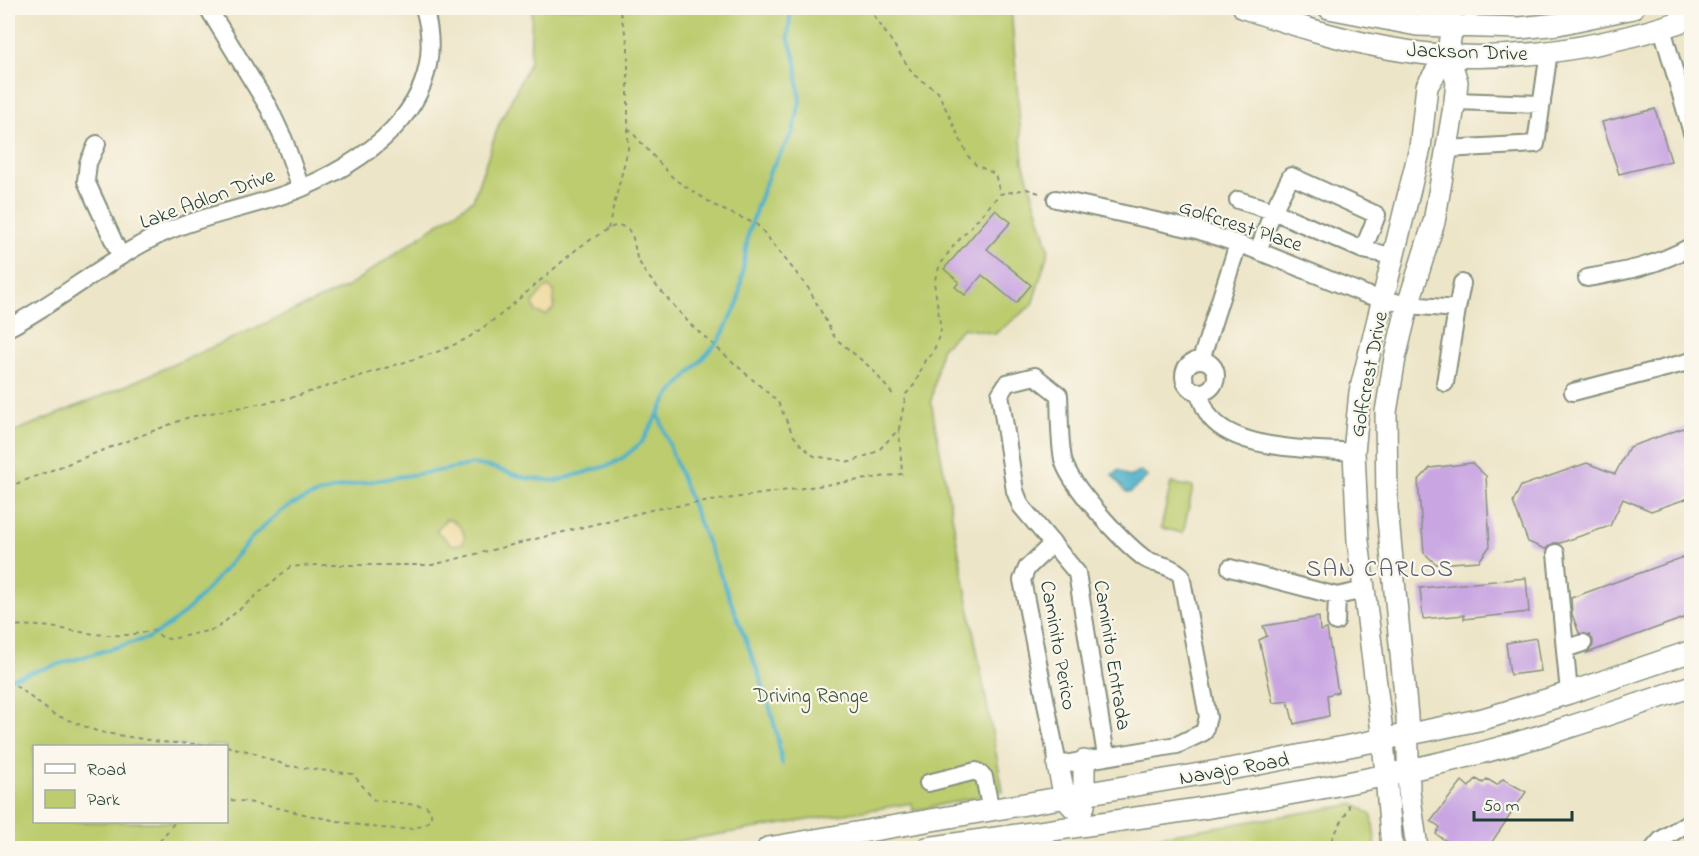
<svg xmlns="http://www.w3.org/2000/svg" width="1699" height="856" font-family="'Indie Flower',sans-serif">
<rect width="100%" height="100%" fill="#fbf7ec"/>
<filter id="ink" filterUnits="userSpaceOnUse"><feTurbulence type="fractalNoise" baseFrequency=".0167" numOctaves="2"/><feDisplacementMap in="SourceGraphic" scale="12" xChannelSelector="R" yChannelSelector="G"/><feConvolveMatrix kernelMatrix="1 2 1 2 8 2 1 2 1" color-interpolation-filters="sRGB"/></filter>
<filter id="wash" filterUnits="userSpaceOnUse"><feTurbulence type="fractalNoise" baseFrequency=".008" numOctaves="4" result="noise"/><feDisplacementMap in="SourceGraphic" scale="24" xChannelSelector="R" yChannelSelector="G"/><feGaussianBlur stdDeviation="1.35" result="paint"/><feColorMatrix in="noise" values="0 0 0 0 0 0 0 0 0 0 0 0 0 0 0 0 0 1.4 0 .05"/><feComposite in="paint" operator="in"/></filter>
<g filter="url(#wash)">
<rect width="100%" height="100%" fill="#ede5c8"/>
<path fill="#bccc6e" stroke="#6e8451" stroke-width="1.5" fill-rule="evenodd" d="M532,8h479l12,154 26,87 -17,56 -37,29 -32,-6 -22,21 -10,53 72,389 -90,20 -1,-8 -276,45h-628v-414l101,-41 238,-106 126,-87 26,-76 31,-62zM34,746h192v76h-192z
M1171,483l22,4 -10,46 -22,-5z
M1356,804l16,12 4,32h-311l39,-3z"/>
<path fill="#eeda9e" stroke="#868c69" stroke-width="1.5" d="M549,287l5,4v17l-8,7 -10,-3 -3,-9 11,-14z
M446,519c10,1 22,13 17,24l-10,2 -17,-14z"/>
<path fill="#4ab0c9" stroke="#34767e" stroke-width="1.5" d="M1119,470l10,7 13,-6 5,6 -16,15h-5l-14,-17z"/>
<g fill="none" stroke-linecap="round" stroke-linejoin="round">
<path stroke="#4ab0c9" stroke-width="4" d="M659,415c24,74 57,145 84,218 17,43 33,85 39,131
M8,679l140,-41c57,-29 82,-87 131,-125 43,-33 139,-35 194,-49l21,4 31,10 31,3 54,-16 14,-8 18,-15 26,-45 52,-58 18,-36 10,-68 8,-26 14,-38 23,-39 7,-30 -4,-40 -8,-25 3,-29"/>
</g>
<g id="blocks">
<path fill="#c9a6e2" d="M1655,109l16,52 -52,13 -17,-52z
M995,210l16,12 -24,27 44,36 -15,18 -34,-28 -17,20 -10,-8 4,-5 -15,-13z
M1692,425v72l-41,14 -28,-12 -13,27 -50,17h-6l-9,6 -17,-7 -15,-40 8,-16 66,-23 28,11 14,-27z
M1472,463l14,13 4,70 -11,15 -43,3 -12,-11 -6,-72 12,-13z
M1692,554v61l-105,38 6,-7v-6l-4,-5 -10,-2 -7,-19 -1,-16z
M1526,578l3,34 -65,7v-4l-41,4 -3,-31z
M1319,617l1,14 7,-2 11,63 -11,3 2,21 -35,8 -6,-23 -15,2 -14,-63 8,-4 -4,-10z
M1536,638l5,33 -31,4 -4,-32z
M1476,779l7,4 4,-4 10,6 6,-6 23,13 -39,57h-44l3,-8 -10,-7 4,-7 -9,-6 31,-40 7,6z"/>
</g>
</g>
<g filter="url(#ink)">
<use href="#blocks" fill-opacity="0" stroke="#86917e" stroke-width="1.5"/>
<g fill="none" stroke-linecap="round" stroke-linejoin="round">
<defs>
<path id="minor" d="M208,8l61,100 15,32 17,48
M1452,24l1,-16
M1662,28l30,105
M1455,101l87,3
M97,144l-9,19 -2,18 34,74
M1446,149l90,-5 13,-93
M1291,176l86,39 -14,35 -90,-39z
M1056,199l141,31 56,19 114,46 41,10 49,4 5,-26
M1238,200l35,11 -15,40
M1363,250l30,6
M1587,278c40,-7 69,-12 105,-32
M8,328c52,-27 97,-67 151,-93 45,-21 97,-28 143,-47 75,-32 149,-90 122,-180
M1201,360l37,-116
M1184 376a16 16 0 1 1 32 0a16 16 0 1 1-32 0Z
M1445,383l12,-74
M1198,392c4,8 7,19 12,25 27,34 104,32 144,35
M1573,392l119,-31
M1053,543l-26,25 -5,12 36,185 119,-20 27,-13 4,-15 -27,-142c-13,-12 -25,-9 -37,-17 -21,-16 -76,-74 -81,-99 -4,-21 -3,-44 -4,-64l-24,-19 -28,7 -7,11 15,97 6,15 56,67 29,183
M1556,553l13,140
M1230,568l107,28 27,-6
M1336,622l1,-26
M1565,649l18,-6
M928,783l48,-12 8,6 7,34
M1654,848l7,-8 31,-20"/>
<path id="major" d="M1244,8c55,19 110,36 168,44 94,13 191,-4 280,-34
M1329,8l88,17 103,3 38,-4 75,-16
M1058,765l7,33 9,10
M1084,806v-45
M768,848l485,-83 177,-35 53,-11 86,-26 123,-42
M927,848c167,-25 336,-44 500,-82 90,-20 178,-50 265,-80
M1392,848l-9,-108 -25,-199 -4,-89 6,-60 60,-244 7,-62 21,-33
M1417,848l-8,-57 -2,-75 -20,-208 -1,-96 9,-54 13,-53 26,-83 21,-121 2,-19 -9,-29 4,-29"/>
</defs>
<use href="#minor" stroke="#86917e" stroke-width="20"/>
<use href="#major" stroke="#86917e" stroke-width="24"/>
<path stroke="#86917e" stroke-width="2" stroke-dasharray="4.5 4.5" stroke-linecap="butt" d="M869,8l45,67 24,17 30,64 8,9 19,9 5,19
M628,128l46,51 45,29 37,16 6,6 47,59 26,49 36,30 24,29
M608,229l20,-80v-105l-9,-36
M8,487l181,-70 101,-19 153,-48 25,-12 31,-22 79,-68 31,-20 10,-3 9,4 5,9 4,20 9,16 44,50 88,78 15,33 9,11 12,10 37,6 27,-11 21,-22 7,-35 9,-10 10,-24 8,-7 8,-23 -7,-48 6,-17 11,-16 49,-55 27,-5 15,5
M8,625c14,1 28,0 42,2 34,5 68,14 103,3l10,8 8,1 45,-10 74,-62 22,-2h120l223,-56 247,-35 -3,-45
M8,680l45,34 46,18 62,10 65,4 25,6 37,14 65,8 21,26 52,6 5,5v8c-20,31 -170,-21 -205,-19
M154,848l21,-26
M1327,848l22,-40 -1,-6"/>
<use href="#minor" stroke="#fff" stroke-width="16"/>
<use href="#major" stroke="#fff" stroke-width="21"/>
</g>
</g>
<g text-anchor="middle" stroke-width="4.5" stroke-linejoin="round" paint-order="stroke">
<g font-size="21" fill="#1f3d34" stroke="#fbf7ec">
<text transform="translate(1467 51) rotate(2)" y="7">Jackson Drive</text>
<text transform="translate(207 198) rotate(-20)" y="7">Lake Adlon Drive</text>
<text transform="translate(1241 225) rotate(18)" y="7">Golfcrest Place</text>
<text transform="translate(1368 374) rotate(-79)" y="7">Golfcrest Drive</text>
<text transform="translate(1059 645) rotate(80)" y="7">Caminito Perico</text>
<text transform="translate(1113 655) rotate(81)" y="7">Caminito Entrada</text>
<text transform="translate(1234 768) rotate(-10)" y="7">Navajo Road</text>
</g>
<g font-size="21" fill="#3e5a40" stroke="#fbf7ec">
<text x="811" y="702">Driving Range</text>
</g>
<g font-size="24" letter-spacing="1.5" fill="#5a6271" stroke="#fbf7ec">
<text x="1380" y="576">SAN CARLOS</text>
</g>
</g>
<rect width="1699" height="856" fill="none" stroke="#fbf7ec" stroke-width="30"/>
<rect x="33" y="745" width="195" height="78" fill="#fbf7ec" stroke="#a3ada2" stroke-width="1.5"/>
<rect x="45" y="764" width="30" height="9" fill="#ffffff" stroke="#a3ada2" stroke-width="1.5"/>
<text x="87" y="775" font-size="18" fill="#1f3d34">Road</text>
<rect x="45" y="790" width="30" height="18" fill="#bccc6e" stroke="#a3ada2" stroke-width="1.5"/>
<text x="87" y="805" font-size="18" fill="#1f3d34">Park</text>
<path d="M1474 811v9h98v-9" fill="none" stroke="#1f3d34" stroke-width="3"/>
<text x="1483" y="811" font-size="18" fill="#1f3d34" stroke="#fbf7ec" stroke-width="4.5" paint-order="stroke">50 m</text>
</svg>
